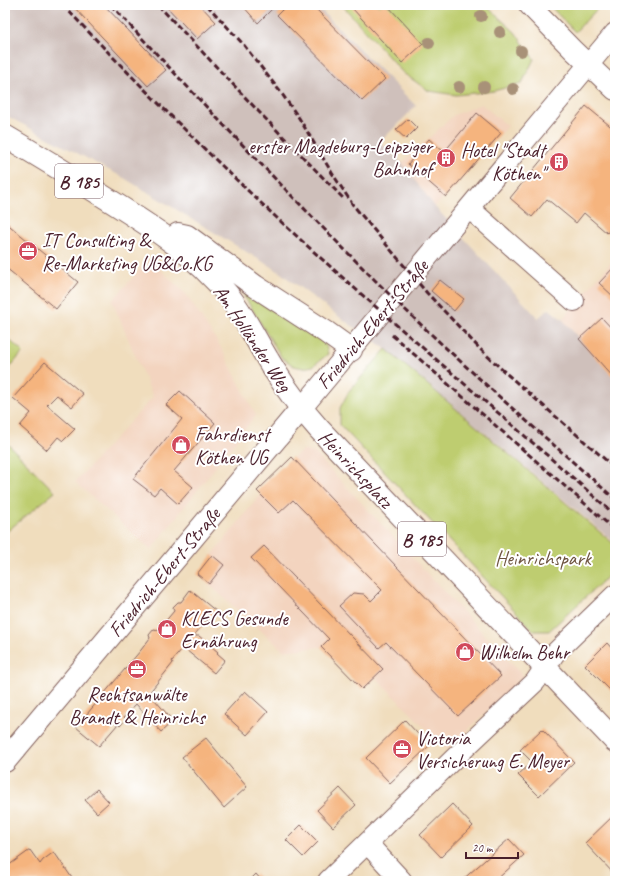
<svg xmlns="http://www.w3.org/2000/svg" width="620" height="886" font-family="Caveat,sans-serif">
<rect width="100%" height="100%" fill="#fff"/>
<filter id="ink" filterUnits="userSpaceOnUse"><feTurbulence type="fractalNoise" baseFrequency=".025" numOctaves="2"/><feDisplacementMap in="SourceGraphic" scale="8" xChannelSelector="R" yChannelSelector="G"/><feConvolveMatrix kernelMatrix="1 2 1 2 8 2 1 2 1" color-interpolation-filters="sRGB"/></filter>
<filter id="wash" filterUnits="userSpaceOnUse"><feTurbulence type="fractalNoise" baseFrequency=".012" numOctaves="4" result="noise"/><feDisplacementMap in="SourceGraphic" scale="16" xChannelSelector="R" yChannelSelector="G"/><feGaussianBlur stdDeviation="0.9" result="paint"/><feColorMatrix in="noise" values="0 0 0 0 0 0 0 0 0 0 0 0 0 0 0 0 0 1.4 0 .05"/><feComposite in="paint" operator="in"/></filter>
<g filter="url(#wash)">
<rect width="100%" height="100%" fill="#f0ddbd"/>
<path fill="#f3d4bf" d="M481,104l27,22 -73,81 -33,-44 52,-48z
M615,258v121l-53,-60z
M149,259l37,35 34,52 36,69 -105,135 -76,-68 78,-85 -41,-96z
M303,450l12,3 208,223 -76,74 -71,-72 -14,11 -41,-42 -37,4 -87,-77 88,-110z"/>
<path fill="#cfc0bb" d="M5,5h311l100,101 -36,36 22,21 33,44 103,111 11,-9 13,10 53,60v164l-229,-194 -44,-30 -64,-48 -154,-93 -119,-63z"/>
<path fill="#becd6f" stroke="#84764d" d="M342,5h143l30,27 19,27 -12,24 -28,8 -38,4 -27,-4 -26,-18z
M549,5h52l-26,27z
M247,293l78,49 2,7 1,5 -15,12 -10,2 -9,-2 -12,-8 -38,-62z
M5,336l18,16 -18,21z
M386,349l229,196v25l-66,61h-15l-194,-206v-17l9,-17z
M5,441l50,51 -50,41z"/>
<g id="blocks">
<path fill="#f5b47e" d="M72,5h32l62,65 -18,16z
M165,5h35l16,17 -19,17z
M242,5h34l-18,18z
M287,5h25l73,74 -23,22 -85,-86z
M356,5h21l2,2 2,-2h6l36,39 -21,19 -50,-55z
M586,106l29,24v94l-8,9 -23,-20 -8,10 -29,-24 -15,18 -22,-19z
M477,113l24,20 -55,64 -38,-33 21,-25 15,13z
M408,119l9,9 -11,11 -10,-9z
M5,222l73,60 -22,27 -51,-42z
M615,266v32l-16,-15z
M440,280l24,19 -10,12 -23,-20z
M602,318l13,14v47l-36,-40z
M45,362l38,32 -11,13 -15,-12 -10,10 28,24 -12,12 -5,-4 -11,13 -27,-24 11,-13 -18,-15z
M180,391l35,32 -41,48 19,16 -15,17 -18,-16 -6,7 -21,-16 49,-60 -16,-14z
M292,457l209,219 -43,40 -72,-74 -7,6 -40,-42 14,-13 11,1 7,7 11,-11 -89,-90 -14,13 -22,-22z
M264,546l119,123 -21,20 -41,-42 8,-8 -78,-81z
M212,555l12,10 -15,19 -12,-10z
M190,590l27,22 -8,10 -2,-2 -12,14v2h4l19,16 -1,1 8,7 -11,13 -28,-23v-1h-4l-10,12 1,2 -24,30 24,28 -12,11 -25,-28 -12,13 2,2 -6,7 -2,-2 -19,22 -23,-19 65,-77 9,-12 -1,-3 5,-6 4,1 16,-19 -1,-4 5,-5h3z
M607,643l8,9v43l-30,-30z
M245,691l23,21 -21,23 -23,-21z
M405,720l24,26 -39,37 -24,-25z
M542,729l32,33 -35,34 -21,-21 14,-13 -12,-12z
M206,738l41,49 -23,21 -42,-51z
M340,788l16,17 -23,22 -16,-17z
M97,789l12,13 -12,11 -12,-13z
M452,804l21,22 -32,31 -21,-22z
M615,814v61l-30,-32z
M301,825l17,17 -15,15 -17,-17z
M509,839l15,16 -29,26h-34z
M30,850l10,14 3,-4 11,-8 20,29h-69v-13z
M256,874l6,7h-13z"/>
</g>
</g>
<g filter="url(#ink)">
<use href="#blocks" fill-opacity="0" stroke="#84625e" stroke-width="1"/>
<g fill="none" stroke-linecap="round" stroke-linejoin="round">
<defs>
<path id="minor" d="M529,5l44,45 42,40
M469,208l105,93
M301,409l314,-376
M367,843l35,38
M328,881l139,-135 68,-64 20,-29 60,-58"/>
<path id="major" d="M5,136c34,20 68,41 101,62 46,29 88,55 123,98 18,23 30,51 46,75 13,21 28,40 44,58l296,312
M178,234l9,2 68,50 71,46 25,18
M5,761l296,-352"/>
</defs>
<use href="#minor" stroke="#84625e" stroke-width="22"/>
<use href="#major" stroke="#84625e" stroke-width="24"/>
<use href="#minor" stroke="#fff" stroke-width="20"/>
<use href="#major" stroke="#fff" stroke-width="22"/>
<path stroke="#4a1f2b" stroke-width="3" stroke-dasharray="6 3" stroke-linecap="butt" d="M63,5c69,73 140,144 214,213 110,102 226,197 338,297
M111,5c91,98 183,195 278,289 73,71 150,138 226,205
M158,5l102,108 83,85
M207,5l36,39 39,50 17,24 33,55 21,32 74,88 53,56 28,26 107,93
M392,335l223,195"/>
</g>
<g fill="#a89178">
<circle cx="481" cy="16" r="6"/>
<circle cx="500" cy="32" r="6"/>
<circle cx="429" cy="43" r="6"/>
<circle cx="521" cy="51" r="6"/>
<circle cx="459" cy="87" r="6"/>
<circle cx="484" cy="87" r="6"/>
<circle cx="513" cy="89" r="6"/>
</g>
</g>
<defs>
<symbol id="building-disc" viewBox="-11 -11 22 22"><circle r="9.5" fill="#d1495b" stroke="#fff"/><path d="M-4-6H4V6H1V3H-1V6H-4ZM-2.5-4.3h1.7v1.8h-1.7ZM.8-4.3h1.7v1.8H.8ZM-2.5-1h1.7V.8h-1.7ZM.8-1h1.7V.8H.8Z" fill="#fff"/></symbol>
<symbol id="office-disc" viewBox="-11 -11 22 22"><circle r="9.5" fill="#d1495b" stroke="#fff"/><path d="M-6-3h4V-5.5h4V-3h4V5H-6ZM-1-4.5V-3h2v-1.5ZM-6 0V1H6V0Z" fill="#fff"/></symbol>
<symbol id="shop-disc" viewBox="-11 -11 22 22"><circle r="9.5" fill="#d1495b" stroke="#fff"/><path d="M-5-2.5h2.3a2.7 3.5 0 0 1 5.4 0H5L5.5 6h-11ZM-1.5-2.5h3a1.5 2.3 0 0 0-3 0Z" fill="#fff"/></symbol>
</defs>
<g fill-rule="evenodd">
<use href="#building-disc" x="435" y="147" width="22" height="22"/>
<use href="#building-disc" x="548" y="151" width="22" height="22"/>
<use href="#office-disc" x="17" y="240" width="22" height="22"/>
<use href="#shop-disc" x="170" y="434" width="22" height="22"/>
<use href="#shop-disc" x="156" y="618" width="22" height="22"/>
<use href="#shop-disc" x="454" y="641" width="22" height="22"/>
<use href="#office-disc" x="126" y="658" width="22" height="22"/>
<use href="#office-disc" x="391" y="738" width="22" height="22"/>
</g>
<g text-anchor="middle" stroke-width="4" stroke-linejoin="round" paint-order="stroke">
<g fill="#fff" stroke="#80626b" stroke-width="1">
<rect x="55" y="164" width="48" height="34" rx="3"/>
<rect x="398" y="522" width="48" height="34" rx="3"/>
</g>
<g font-size="19" font-weight="bold" fill="#4a1f2b">
<text x="79" y="188">B 185</text>
<text x="422" y="546">B 185</text>
</g>
<g font-size="20" fill="#4a1f2b" stroke="#fff" text-anchor="start">
<text x="432" y="153" text-anchor="end">erster Magdeburg-Leipziger<tspan x="432" dy="23">Bahnhof</tspan></text>
<text x="545" y="157" text-anchor="end">Hotel "Stadt<tspan x="545" dy="23">Köthen"</tspan></text>
<text x="42" y="247">IT Consulting &amp;<tspan x="42" dy="23">Re-Marketing UG&amp;Co.KG</tspan></text>
<text x="195" y="441">Fahrdienst<tspan x="195" dy="23">Köthen UG</tspan></text>
<text x="181" y="625">KLECS Gesunde<tspan x="181" dy="23">Ernährung</tspan></text>
<text x="479" y="659">Wilhelm Behr</text>
<text x="137" y="701" text-anchor="middle">Rechtsanwälte<tspan x="137" dy="23">Brandt &amp; Heinrichs</tspan></text>
<text x="416" y="745">Victoria<tspan x="416" dy="23">Versicherung E. Meyer</tspan></text>
</g>
<g font-size="20" fill="#4a1f2b" stroke="#fff">
<text transform="translate(372 324) rotate(-50)" y="7">Friedrich-Ebert-Straße</text>
<text transform="translate(253 338) rotate(56)" y="7">Am Holländer Weg</text>
<text transform="translate(356 469) rotate(47)" y="7">Heinrichsplatz</text>
<text transform="translate(164 572) rotate(-50)" y="7">Friedrich-Ebert-Straße</text>
</g>
<g font-size="20" fill="#6d533f" stroke="#fff">
<text x="543" y="565">Heinrichspark</text>
</g>
</g>
<rect width="620" height="886" fill="none" stroke="#fff" stroke-width="20"/>
<path d="M466 852v6h52v-6" fill="none" stroke="#4a1f2b" stroke-width="2"/>
<text x="472" y="852" font-size="12" fill="#4a1f2b" stroke="#ffffff" stroke-width="3" paint-order="stroke">20 m</text>
</svg>
